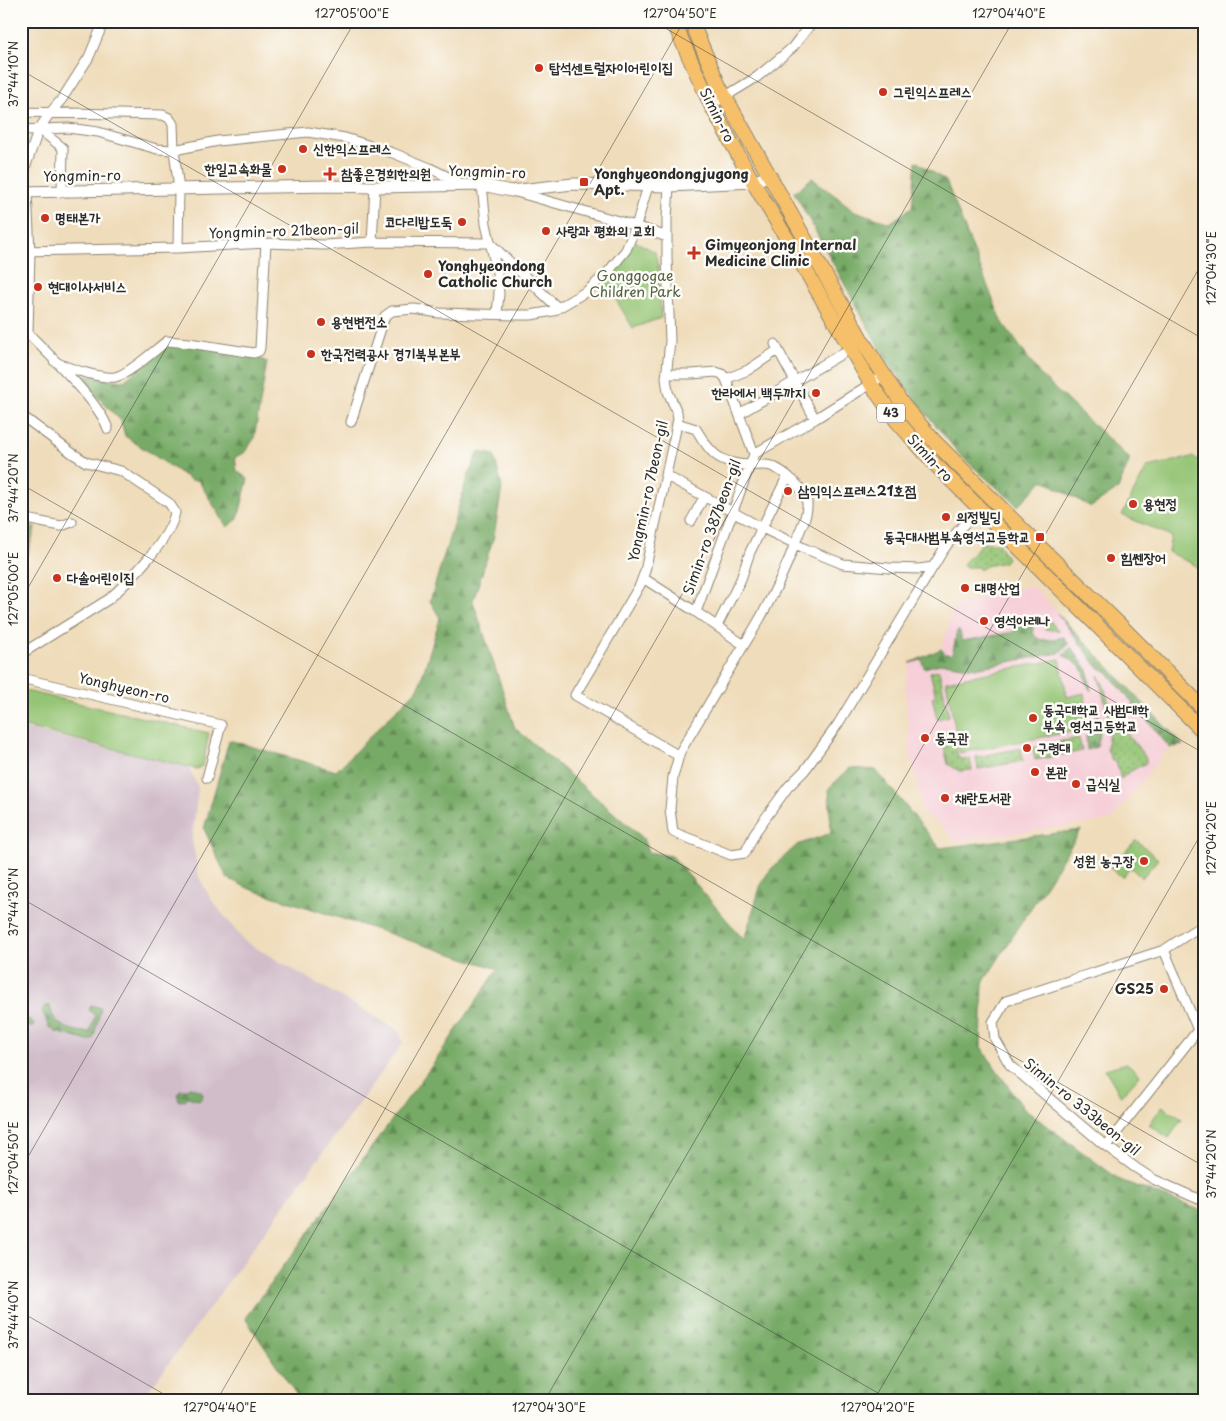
<svg xmlns="http://www.w3.org/2000/svg" width="1226" height="1421" font-family="'Playpen Sans','Poor Story',sans-serif">
<defs>
<pattern id="grass-dots" width="8" height="8" patternUnits="userSpaceOnUse" patternTransform="scale(1.25)"><rect width="8" height="8" fill="#94c474"/><path d="M2 2h.1M6 6h.1" fill="none" stroke="#799f5f" stroke-width="1.8" stroke-linecap="round"/></pattern>
<pattern id="forest-firs" width="22" height="20" patternUnits="userSpaceOnUse" patternTransform="scale(1.25)"><rect width="22" height="20" fill="#7a6"/><path d="M5 1l3.5 6h-7zM16 11l3.5 6h-7z" fill="#628b54"/></pattern>
</defs>
<rect width="100%" height="100%" fill="#fdfcf7"/>
<filter id="ink" filterUnits="userSpaceOnUse"><feTurbulence type="fractalNoise" baseFrequency=".02" numOctaves="2"/><feDisplacementMap in="SourceGraphic" scale="10" xChannelSelector="R" yChannelSelector="G"/><feConvolveMatrix kernelMatrix="1 2 1 2 8 2 1 2 1" color-interpolation-filters="sRGB"/></filter>
<filter id="wash" filterUnits="userSpaceOnUse"><feTurbulence type="fractalNoise" baseFrequency=".0096" numOctaves="4" result="noise"/><feDisplacementMap in="SourceGraphic" scale="20" xChannelSelector="R" yChannelSelector="G"/><feGaussianBlur stdDeviation="1.12" result="paint"/><feColorMatrix in="noise" values="0 0 0 0 0 0 0 0 0 0 0 0 0 0 0 0 0 1.4 0 .05"/><feComposite in="paint" operator="in"/></filter>
<g filter="url(#wash)">
<rect width="100%" height="100%" fill="#efdcba"/>
<path fill="#f6cfd8" d="M1026,584l3,4 3,-3 153,161 -20,5 -53,69 -157,21 -13,-15 -21,-14 -2,-20 -8,-36 -6,-67 5,-26 31,-14 13,-43 68,-18z"/>
<path fill="#d1bdca" d="M21,728l168,39 9,21 -6,52 7,37 12,22 33,42 154,89 5,13 -261,357h-121z"/>
<path fill="url(#grass-dots)" stroke="#607850" d="M982,543h16l9,15 -3,4 -18,4 -6,4 -2,-3h-13l-2,-3z
M1047,618l12,13 -14,-2 -2,-6z
M939,670l10,46 -12,3 -5,-22 4,-1 -6,-24z
M1098,675l5,9 9,29 34,45v5l-17,9 -8,7 -5,-18h-4l-5,-12 2,-21 -1,-14z
M953,732l5,25 3,2 9,-1 2,12 -13,1 -11,-7 -7,-30z
M1079,738l3,13 -47,9 -3,-12 7,-1v7h4l-3,-9z
M1021,748l2,13 -45,8 -2,-12z"/>
<path fill="url(#forest-firs)" stroke="#516a48" d="M916,161l30,20 55,139 40,56 89,83 -12,30 -27,18 -48,-27 -25,26 -57,-50 -41,-50 -35,-48 -91,-166 18,-14 43,33 35,12 22,-16z
M169,342l79,11 19,9 -13,77 -10,14 -9,4 2,14 11,8 -10,40 -11,8 -29,-47h-7l-66,-44 -4,-15 -46,-47 49,7z
M478,452l16,3 8,32 -8,49 -21,65 42,127 128,110 5,14 24,4 72,84 18,-59 10,-13 25,-23 34,-12 -2,-45 21,-20 26,2 64,78 141,-18 -98,153 -2,64 43,62 96,71 85,32v188l-131,-2 -1,2h-773l-55,-82 189,-255 64,-94 -248,-80 -23,-11 -23,-49 25,-89 107,31 83,-84 21,-69 -10,-17 37,-122z
M1057,613l126,132 -13,3 -62,-75 -11,-7z
M1031,620l2,1c-3,25 14,19 31,16l5,7 -10,9 -84,15 -31,-5 -20,5 -2,-8 -12,3 31,-14 5,5 5,1c3,-4 4,-17 6,-24h3l2,10 52,-9 -1,-4 3,-5z
M1071,647l17,23 3,21c-5,-6 -4,-13 -8,-20 -4,-7 -13,-12 -20,-16z
M1095,706h2l3,28 -3,13 -10,3 -1,-14 9,-2c1,-4 2,-8 2,-12 1,-7 -4,-9 -2,-16z
M91,1005l10,3 -8,31 -5,2 -32,-9 -7,-5 -7,-16 3,-5h5c3,20 21,26 40,26l5,-16 -6,-6z
M21,1014l13,9 -1,4 -12,-1z
M190,1087l11,4 2,3 -1,4 -3,2 -11,-3 -3,3 -6,1 -1,-5 2,-6h4z"/>
<path fill="#94c474" stroke="#607850" d="M635,241l20,11 4,19 2,47 -28,10 -28,-46 9,-10z
M1193,457l12,6v113l-10,-11 -27,-13 3,-16 -49,-21 25,-48z
M21,525l14,3 -8,28 -6,2z
M1060,659l7,38 17,-4 7,35 -131,25 -14,-72z
M21,690l188,43 -6,32 -6,4 -176,-43z
M1136,840l22,19 -16,19 -12,-11 -8,10 -12,-9z
M1127,1063l13,12 -19,21 -16,-27z
M1162,1106l20,13 -13,19 -20,-13z"/>
</g>
<g filter="url(#ink)">
<g fill="none" stroke-linecap="round" stroke-linejoin="round">
<defs>
<path id="minor" d="M711,105l46,-28 35,-29 21,-27
M21,112l142,3 6,3 4,6 1,26 5,40 -1,58
M39,129l24,19 -1,43
M21,130l47,-2 30,4 59,17 17,1 44,-9 90,-9 37,6 48,15 37,15 34,17
M21,179l18,-50 11,-16 12,-14 27,-42 15,-36
M482,185l4,39 11,48 2,22 -2,19
M648,186l-12,40 31,11
M669,186l-2,33v39l3,83 -4,37 2,14 9,20 1,8 -33,151 -5,14 -65,110 104,61
M372,242l3,-55
M492,245l66,63
M21,251l157,-3 88,-5 58,2 48,-3 118,1
M28,333c20,21 72,70 80,96
M21,341l7,-8 2,-81 -3,-60
M775,344l40,75
M54,361c13,7 47,18 61,16 13,-2 40,-27 52,-36l22,2 65,10 5,-2 1,-3 6,-105
M667,374h25l24,-2 6,2 4,5 22,-9 30,-20
M883,376l-68,43 -61,35 -58,158 48,33 -64,107 -7,25 -3,32 3,23 58,23 14,-2 11,-22 32,-44 17,-17 33,-46 95,-157
M726,379l28,75
M739,414l111,-65
M21,415l51,38 14,9 35,9 48,32 6,9c-4,27 -46,69 -66,87l-88,55
M351,422l34,-106 7,-5 22,-2 25,4 79,2h13l22,-4 34,-20 21,-19 18,-22 10,-24 -120,-34
M677,423l19,6c14,24 23,35 53,36 7,1 16,-1 22,1 13,5 35,23 36,37 1,12 -5,22 -9,33 -14,38 -32,75 -54,109
M665,475l97,53 44,21 37,15 46,4 30,1 14,-2c12,-22 28,-42 47,-58
M21,518l40,8 11,-4
M691,521l13,-24
M643,578l53,34
M717,626l24,-47 9,-27 37,-75
M21,678l200,47 -14,53
M1205,926l-12,5 -29,19 -158,51 -13,21 2,17 15,26 92,78 34,25 17,11 52,23
M1164,950l34,80 7,2
M1106,1146l92,-116"/>
<path id="tertiary" d="M21,192l308,-6 46,1 107,-2 29,6 62,-7 96,2 84,-4 17,-7"/>
<path id="primary" d="M673,21l38,84 42,77 42,70 76,132 25,36 38,43 271,270
M691,21l28,65 142,253 42,66 32,37 113,113 72,70 85,85"/>
</defs>
<use href="#minor" stroke="#8d8472" stroke-width="11"/>
<use href="#tertiary" stroke="#8d8472" stroke-width="13"/>
<use href="#primary" stroke="#8d8472" stroke-width="16"/>
<use href="#minor" stroke="#fff" stroke-width="9"/>
<use href="#tertiary" stroke="#fff" stroke-width="11"/>
<use href="#primary" stroke="#f6c06b" stroke-width="14"/>
</g>
</g>
<path fill="none" stroke="#2b2b2b" stroke-width="1" stroke-opacity="0.45" d="M653,21l552,319M21,31l6,-10M21,70l1184,684M21,484l1184,683M21,600l334,-579M21,898l869,502M21,1169l663,-1148M21,1312l153,88M217,1400l796,-1379M545,1400l660,-1142M874,1400l331,-573M1203,1400l2,-4"/>
<g fill="#c8321e" stroke="#fdfcf7" stroke-width="2">
<circle cx="539" cy="68" r="5"/>
<circle cx="883" cy="92" r="5"/>
<circle cx="303" cy="149" r="5"/>
<circle cx="282" cy="169" r="5"/>
<path d="M327.5 166.5h5v5h5v5h-5v5h-5v-5h-5v-5h5z"/>
<rect x="579" y="177" width="10" height="10" rx="2.5"/>
<circle cx="45" cy="218" r="5"/>
<circle cx="462" cy="222" r="5"/>
<circle cx="546" cy="231" r="5"/>
<path d="M691.5 245.5h5v5h5v5h-5v5h-5v-5h-5v-5h5z"/>
<circle cx="428" cy="274" r="5"/>
<circle cx="38" cy="287" r="5"/>
<circle cx="321" cy="322" r="5"/>
<circle cx="311" cy="354" r="5"/>
<circle cx="816" cy="393" r="5"/>
<circle cx="788" cy="491" r="5"/>
<circle cx="1133" cy="504" r="5"/>
<circle cx="946" cy="517" r="5"/>
<rect x="1035" y="532" width="10" height="10" rx="2.5"/>
<circle cx="1111" cy="558" r="5"/>
<circle cx="57" cy="578" r="5"/>
<circle cx="965" cy="588" r="5"/>
<circle cx="984" cy="621" r="5"/>
<circle cx="1033" cy="718" r="5"/>
<circle cx="925" cy="738" r="5"/>
<circle cx="1027" cy="748" r="5"/>
<circle cx="1035" cy="772" r="5"/>
<circle cx="1076" cy="784" r="5"/>
<circle cx="945" cy="798" r="5"/>
<circle cx="1144" cy="861" r="5"/>
<circle cx="1164" cy="989" r="5"/>
</g>
<g text-anchor="middle" stroke-width="5" stroke-linejoin="round" paint-order="stroke">
<rect fill="#fdfcf7" stroke="#6a6a68" stroke-width="1" x="877" y="403.5" width="28" height="19" rx="4"/>
<g font-size="12" font-weight="bold" fill="#2b2b2b">
<text x="891" y="417">43</text>
</g>
<g font-size="14" font-weight="bold" fill="#2b2b2b" stroke="#fdfcf7" text-anchor="start">
<text x="549" y="73">탑석센트럴자이어린이집</text>
<text x="893" y="97">그린익스프레스</text>
<text x="313" y="154">신한익스프레스</text>
<text x="272" y="174" text-anchor="end">한일고속화물</text>
<text x="341" y="179">참좋은경희한의원</text>
<text x="594" y="179">Yonghyeondongjugong<tspan x="594" dy="16">Apt.</tspan></text>
<text x="55" y="223">명태본가</text>
<text x="452" y="227" text-anchor="end">코다리밥도둑</text>
<text x="556" y="236">사랑과 평화의 교회</text>
<text x="705" y="250">Gimyeonjong Internal<tspan x="705" dy="16">Medicine Clinic</tspan></text>
<text x="438" y="271">Yonghyeondong<tspan x="438" dy="16">Catholic Church</tspan></text>
<text x="48" y="292">현대이사서비스</text>
<text x="331" y="327">용현변전소</text>
<text x="321" y="359">한국전력공사 경기북부본부</text>
<text x="806" y="398" text-anchor="end">한라에서 백두까지</text>
<text x="798" y="496">삼익익스프레스21호점</text>
<text x="1143" y="509">용현정</text>
<text x="956" y="522">의정빌딩</text>
<text x="1030" y="542" text-anchor="end">동국대사범부속영석고등학교</text>
<text x="1121" y="563">힘쎈장어</text>
<text x="67" y="583">다솔어린이집</text>
<text x="975" y="593">대명산업</text>
<text x="994" y="626">영석아레나</text>
<text x="1043" y="715">동국대학교 사범대학<tspan x="1043" dy="16">부속 영석고등학교</tspan></text>
<text x="935" y="743">동국관</text>
<text x="1037" y="753">구령대</text>
<text x="1045" y="777">본관</text>
<text x="1086" y="789">급식실</text>
<text x="955" y="803">채란도서관</text>
<text x="1134" y="866" text-anchor="end">성원 농구장</text>
<text x="1154" y="994" text-anchor="end">GS25</text>
</g>
<g font-size="14" fill="#2b2b2b" stroke="#fdfcf7">
<text transform="translate(717 115) rotate(63)" y="5">Simin-ro</text>
<text transform="translate(487 172) rotate(2)" y="5">Yongmin-ro</text>
<text transform="translate(82 176) rotate(-1)" y="5">Yongmin-ro</text>
<text transform="translate(284 231) rotate(-2)" y="5">Yongmin-ro 21beon-gil</text>
<text transform="translate(930 458) rotate(47)" y="5">Simin-ro</text>
<text transform="translate(648 491) rotate(-78)" y="5">Yongmin-ro 7beon-gil</text>
<text transform="translate(712 527) rotate(-70)" y="5">Simin-ro 387beon-gil</text>
<text transform="translate(124 688) rotate(13)" y="5">Yonghyeon-ro</text>
<text transform="translate(1082 1107) rotate(39)" y="5">Simin-ro 333beon-gil</text>
</g>
<g font-size="14" fill="#506145" stroke="#fdfcf7">
<text x="635" y="281">Gonggogae<tspan x="635" dy="16">Children Park</tspan></text>
</g>
</g>
<rect width="1226" height="1421" fill="none" stroke="#fdfcf7" stroke-width="55"/>
<rect x="28" y="28" width="1170" height="1366" fill="none" stroke="#2b2b2b" stroke-width="2"/>
<g font-size="12" text-anchor="middle" fill="#2b2b2b">
<text x="352" y="18">127°05'00"E</text>
<text x="680" y="18">127°04'50"E</text>
<text x="1009" y="18">127°04'40"E</text>
<text transform="translate(14 74) rotate(-90)" y="4">37°44'10"N</text>
<text transform="translate(1212 268) rotate(-90)" y="4">127°04'30"E</text>
<text transform="translate(14 488) rotate(-90)" y="4">37°44'20"N</text>
<text transform="translate(14 589) rotate(-90)" y="4">127°05'00"E</text>
<text transform="translate(1212 838) rotate(-90)" y="4">127°04'20"E</text>
<text transform="translate(14 902) rotate(-90)" y="4">37°44'30"N</text>
<text transform="translate(14 1158) rotate(-90)" y="4">127°04'50"E</text>
<text transform="translate(1212 1164) rotate(-90)" y="4">37°44'20"N</text>
<text transform="translate(14 1315) rotate(-90)" y="4">37°44'40"N</text>
<text x="220" y="1412">127°04'40"E</text>
<text x="549" y="1412">127°04'30"E</text>
<text x="878" y="1412">127°04'20"E</text>
</g>
</svg>
